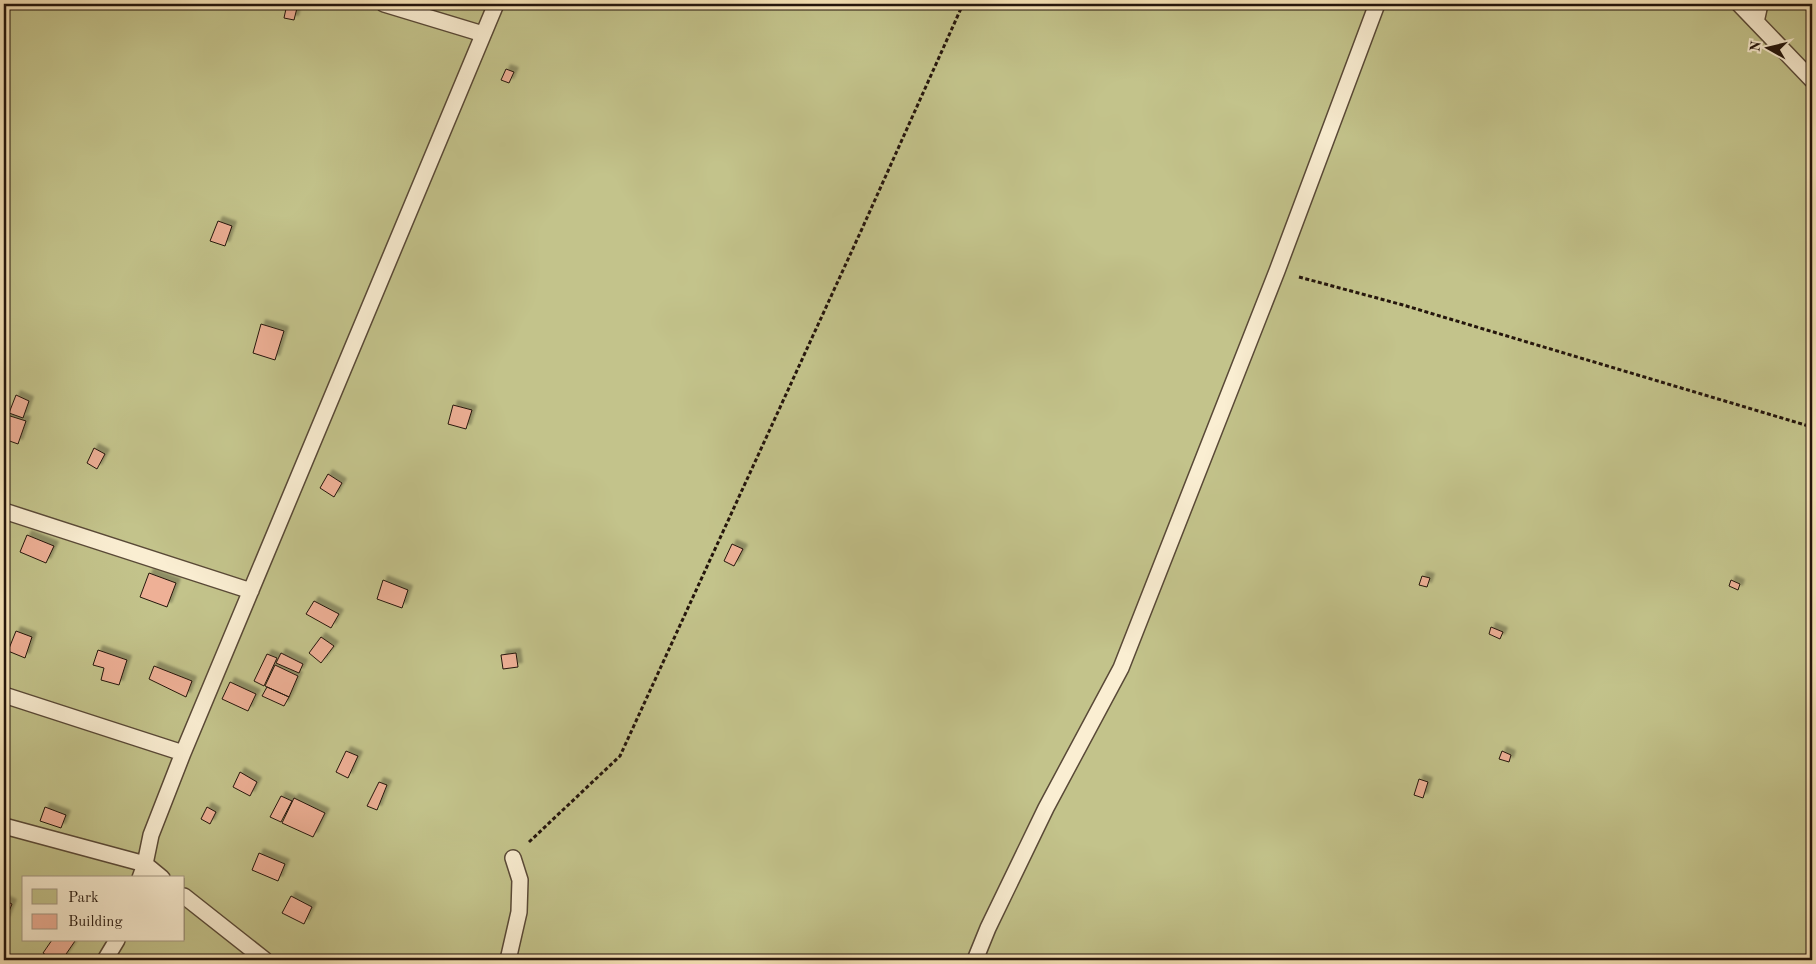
<svg xmlns="http://www.w3.org/2000/svg" width="1816" height="964" font-family="'Old Standard TT',serif">
<defs>
<filter id="shadow"><feDropShadow dx="4.5" dy="-4.5" stdDeviation="1" flood-color="#0004"/></filter>
</defs>
<rect width="100%" height="100%" fill="#f8e5b9"/>
<filter id="stains"><feTurbulence type="fractalNoise" baseFrequency=".004" numOctaves="4"/><feColorMatrix values="0 0 0 0 .2 0 0 0 0 .09 0 0 0 0 .02 0 0 0 .5 -.17"/></filter>
<radialGradient id="worn" r=".72"><stop offset=".6" stop-color="#630" stop-opacity="0"/><stop offset="1" stop-color="#630" stop-opacity=".3"/></radialGradient>
<path fill="#c3c38b" stroke="#746c4c" fill-rule="evenodd" d="M4,4h1808v956h-1808zM24,878h160v62h-160z"/>
<path fill="#eeb096" stroke="#24150c" filter="url(#shadow)" d="M287,4h11l-4,16 -10,-2z
M506,69l8,3 -5,11 -8,-3z
M218,221l14,5 -7,20 -15,-5z
M261,324l23,7 -9,29 -22,-7z
M16,395l13,6 -6,17 -14,-5z
M453,405l19,5 -6,19 -18,-5z
M7,415l19,6 -8,23 -14,-5v-15z
M94,448l11,6 -8,15 -10,-6z
M328,474l14,9 -8,14 -14,-9z
M27,535l27,11 -8,17 -26,-11z
M732,544l11,5 -9,17 -10,-5z
M149,573l27,10 -9,24 -27,-10z
M1422,576l8,2 -3,9 -8,-2z
M383,580l25,10 -6,18 -25,-9z
M1731,580l9,4 -2,6 -9,-4z
M314,601l25,13 -8,14 -25,-14z
M1491,627l12,5 -3,7 -11,-5z
M16,631l16,6 -7,21 -17,-7z
M321,637l13,9 -13,17 -12,-10z
M98,650l29,10 -8,25 -18,-5 3,-12 -11,-3z
M281,653l22,11 -4,9 -23,-10z
M516,653l2,14 -15,2 -2,-14z
M267,654l10,4 -13,28 -10,-5z
M275,665l23,11 -9,21 -24,-11z
M154,666l38,15 -6,16 -37,-18z
M230,682l26,12 -8,17 -26,-12z
M267,687l22,10 -5,9 -22,-10z
M346,751l12,5 -10,22 -12,-6z
M1502,751l9,4 -2,7 -10,-3z
M240,772l17,10 -7,14 -17,-9z
M1419,779l9,3 -5,16 -9,-3z
M379,782l8,3 -10,25 -10,-4z
M281,796l11,5 -11,21 -11,-5z
M294,798l31,15 -12,24 -31,-14z
M45,807l21,8 -5,13 -21,-7z
M207,807l9,5 -6,12 -9,-5z
M259,853l26,11 -7,17 -26,-11z
M291,896l21,11 -8,17 -22,-11z
M4,900l8,4 -7,17 -1,-1z
M52,940h22l1,1 -13,19h-8l-11,-7z"/>
<g fill="none" stroke-linecap="round" stroke-linejoin="round">
<defs>
<path id="lane" d="M384,4l99,30
M1739,4l73,76
M1756,22l4,-18
M4,511l247,80
M4,695l179,58
M4,826l141,38 -5,14
M162,878l-17,-14 6,-29 32,-82 313,-749
M184,896l81,64
M105,960l12,-20
M508,960l11,-48 1,-32 -7,-22
M975,960l13,-32 58,-120 75,-140 156,-397 100,-267"/>
</defs>
<use href="#lane" stroke="#594937" stroke-width="18"/>
<path stroke="#24150c" stroke-width="3" stroke-dasharray="4 2.5" stroke-linecap="butt" d="M1299,277l104,28 409,122
M529,842l91,-86 241,-525 102,-227"/>
<use href="#lane" stroke="#faeed2" stroke-width="15"/>
</g>
<rect width="1816" height="964" fill="none" stroke="#f8e5b9" stroke-width="20"/>
<rect x="5" y="5" width="1806" height="954" fill="none" stroke="#24150c" stroke-width="2.5"/>
<rect x="10" y="10" width="1796" height="944" fill="none" stroke="#24150c"/>
<rect x="22" y="876" width="162" height="65" fill="#faeed2" stroke="#a49783"/>
<rect x="32" y="889" width="25" height="15" fill="#c3c38b" stroke="#a49783"/>
<text x="68" y="902" font-size="15" fill="#24150c">Park</text>
<rect x="32" y="914" width="25" height="15" fill="#eeb096" stroke="#a49783"/>
<text x="68" y="926" font-size="15" fill="#24150c">Building</text>
<g transform="translate(1768 48) rotate(278)" stroke="#faeed2" stroke-width="4" paint-order="stroke">
<path d="M0-4L9 19L0 12L-9 19Z" fill="#24150c"/>
<text y="-8" font-size="14" font-weight="bold" text-anchor="middle" fill="#24150c">N</text>
</g>
<rect width="100%" height="100%" filter="url(#stains)"/>
<rect width="100%" height="100%" fill="url(#worn)"/>
</svg>
